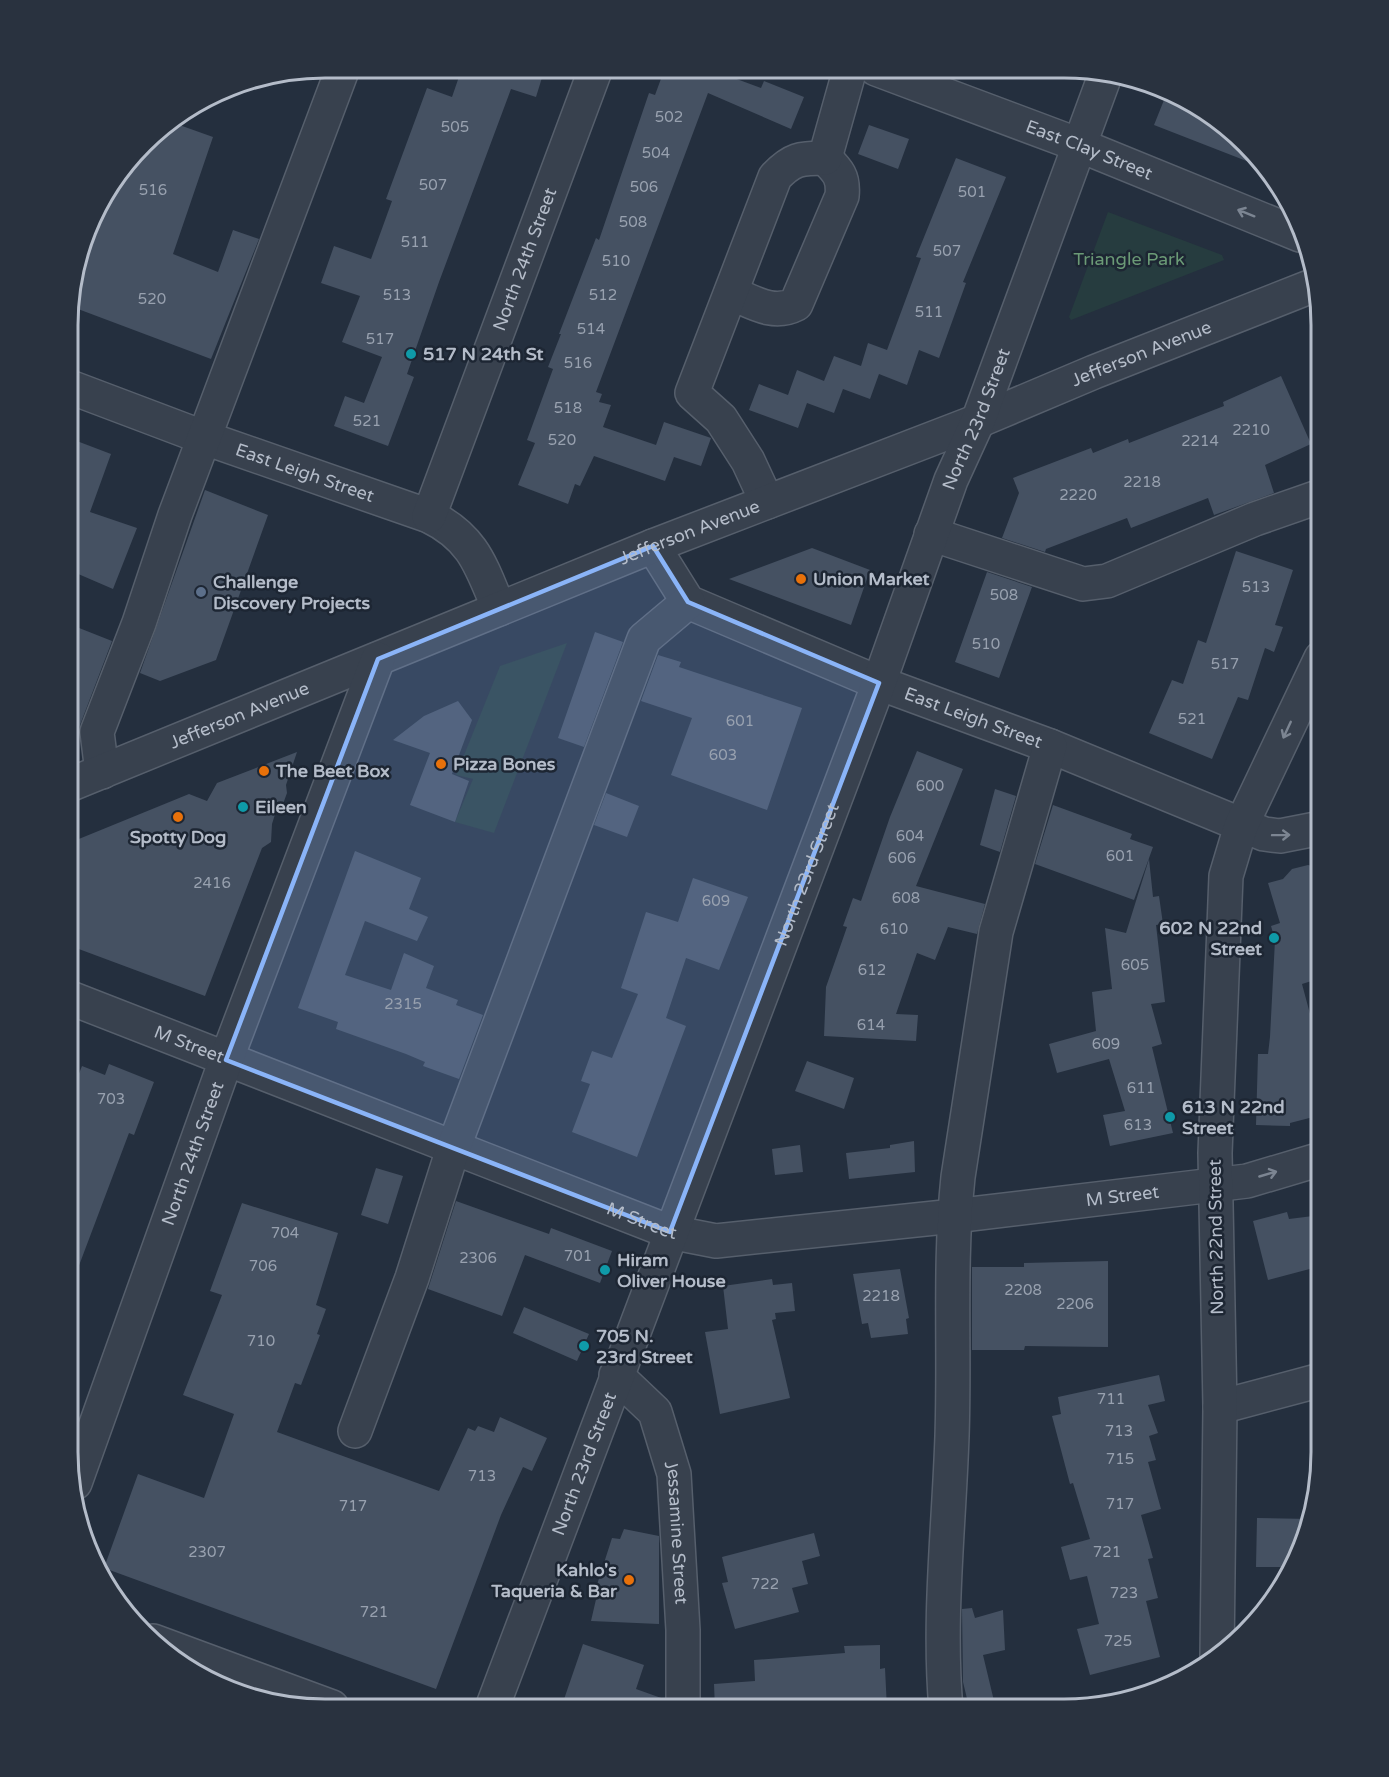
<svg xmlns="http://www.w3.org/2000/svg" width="1389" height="1777" font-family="'Varela Round',sans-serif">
<rect width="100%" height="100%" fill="#242f3e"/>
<path fill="#263c3f" d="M1108,212l114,43 2,5 -153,60 -2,-3z
M567,643l-73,190 -39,-11 18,-43 -17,-4 44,-109z"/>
<path fill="#455162" d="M462,68h83l-9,29 -25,-8 -72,193 -32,92 7,3 -26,69 -54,-20 11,-30 19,7 18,-46 -40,-15 18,-46 -39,-13 13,-37 37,13 21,-58 -6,-2 41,-111 25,9z
M665,68l51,1 -1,2 46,17 3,-7 40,16 -13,32 -83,-36 -112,299 6,2 -3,8 12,3 -8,22 53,18 8,-23 47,16 -10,28 -27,-9 -9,24 -71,-25 -14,30 -5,-2 -7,20 -50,-19 17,-42 -8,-3 26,-71 -5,-2 13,-33h-2l37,-96 3,2 50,-147 6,2z
M1166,95l42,16 50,44 9,14 -113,-44z
M171,122l42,15 -40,117 45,18 15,-42 26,9 -48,120 -141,-53 33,-90 -7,-3 6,-17 53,-65z
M869,125l40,14 -11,30 -40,-15z
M956,158l50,19 -43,105 3,1 -27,75 -20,-8 -12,35 -28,-11 -9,25 -27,-10 -9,24 -27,-10 -9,25 -49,-18 10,-26 29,11 9,-25 27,11 10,-25 27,10 7,-23 19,7 34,-92 -5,-1z
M1281,376l30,68 -46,21 9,28 -60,22 -6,-17 -77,30 -4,-10 -81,31 -1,3 -43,-14 17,-45 -6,-15 78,-30 2,5 35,-14 1,4 95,-37 -1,-4z
M69,438l42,16 -21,58 47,16 -24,61 -44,-19z
M205,490l63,25 -52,145 -56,21 -20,-8z
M812,548l58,22 -19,55 -122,-46z
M1236,551l57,19 -18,55 8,2 -9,25 -9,-4 -17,52 -10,-3 -26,62 -63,-26 23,-53 11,4 15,-44 8,3z
M987,572l45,15 -33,91 -44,-16z
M69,624l43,17 -32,84 -9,30h-2z
M595,632l28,10 -39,105 -26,-9z
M658,655l23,7 -2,5 123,41 -35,102 -96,-35 21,-57 -51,-17z
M458,701l14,19 -20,54 17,7 -14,41 -45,-17 20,-52 -37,-13 31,-24z
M917,751l46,18 -47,117 69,18 -8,30 -29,-7 -13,33 -18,-7 -21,61 22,1 -2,26 -92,-5 2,-49 21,-60 -4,-1 10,-28 8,3 29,-84z
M297,752l-11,33 1,8 -4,11 -5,1 -6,19 -1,18 -9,6 -57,148 -137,-51 1,-102 120,-49 18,7 10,-18z
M995,789l21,7 -16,56 -20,-7z
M606,793l33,13 -12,31 -33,-12z
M1053,805l79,29 -2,5 23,8 -19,53 -99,-36z
M355,851l66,27 -12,31 19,8 -11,24 -52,-20 -20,54 46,15 13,-37 30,13 -8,22 32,12 -2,5 27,10 -24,64 -36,-13 2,-4 -19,-8 -70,-25 2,-7 -40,-14z
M1149,859l4,38 6,-1 4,28 -7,1 9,77 -14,2 11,40 -10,3 21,86 -63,13 -7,-31 22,-4 -16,-52 -52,14 -8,-29 47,-13 -4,-39 20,-3 -7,-61 21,5z
M1308,865l13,3v110l-19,6 15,56h4v75l-31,8v3l-34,-1 2,-71h10l2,-17 5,-97 -4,-14 9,-3 -12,-40 15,-4 9,-10z
M693,878l55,19 -29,73 -33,-12 -20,60 20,8 -49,131 -65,-25 18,-48 -9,-3 11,-30 20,7 26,-64 -17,-6 25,-76 32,10z
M807,1061l47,17 -10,31 -49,-18z
M109,1064l45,18 -20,53 -5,-2 -60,159 -1,-191 14,-35 23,9z
M914,1141l1,31 -66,7 -3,-26 44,-5v-3z
M800,1145l3,27 -28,3 -3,-26z
M376,1168l27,8 -15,48 -27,-9z
M456,1201l93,33 2,-6 61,23 -12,32 -75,-28 -23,61 -74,-27z
M242,1203l96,30 -22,72 10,4 -9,25 3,1 -19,50 -6,-2 -18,49 162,59 29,-63 7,3 3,-5 16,6 6,-15 47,21 -15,33 -9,-4 -22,48 -65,174 -332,-121 34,-94 66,24 30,-84 -51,-19 39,-100 -12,-4z
M1287,1212l2,7 32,-4v51l-53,14 -15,-59z
M1108,1261v86l-83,-1 -1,4h-52v-83h52v-4z
M900,1269l9,49 -3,1 2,15 -37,4 -3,-15 -6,1 -9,-50z
M772,1279l1,6 19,-2 3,28 -20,2 1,6 -4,1 18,78 -70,16 -15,-82 23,-3 -5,-43z
M524,1307l65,27 -12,27 -64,-28z
M1159,1375l6,26 -17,4 10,28 -9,3 7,24 -8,2 13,47 -20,6 12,43 -5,1 10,39 -12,3 14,56 -70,18 -13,-46 22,-5 -12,-48 -17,4 -9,-33 29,-8 -17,-56 -3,1 -18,-68 9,-2 -3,-17z
M1257,1518l54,1 -3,16 -16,32h-36z
M624,1529l35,7v88l-68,-3 6,-26 -3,-1 18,-56 8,1z
M814,1533l6,23 -18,5 6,23 -16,4 7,24 -64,17 -13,-46 6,-1 -6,-25z
M972,1608l3,10 28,-8 2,40 -22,5 11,46 -25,6 -6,-25 -1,-73z
M583,1644l61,21 -8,24 28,10v9h-103z
M880,1645v24l5,-1 2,41h-172l-1,-25 41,-3 -1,-21 91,-7 -1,-7z"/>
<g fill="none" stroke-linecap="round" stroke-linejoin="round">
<defs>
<g id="minor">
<path id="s1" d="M876,69l203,76 221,90"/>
<path d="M731,293c22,9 42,23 65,11l46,-108c2,-19 -4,-25 -17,-38"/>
<path id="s2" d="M70,387l135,51 224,78c45,22 52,50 70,93"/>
<path d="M767,502l-19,-41 -27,-42 -29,-26 83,-216c17,-18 25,-19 50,-19l25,-89"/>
<path id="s3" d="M429,516l167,-448"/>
<path d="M931,534l152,50 24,-3 148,-62 66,-23"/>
<path id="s4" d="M653,546l35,56 191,81 171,63 214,88 16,2 41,-8"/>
<path d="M102,772l-5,-40 42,-109 36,-108 168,-447"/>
<path id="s5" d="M69,785l584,-239 325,-125 116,-49 218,-86"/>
<path id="s6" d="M68,997l602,235 46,9 238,-25 293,-35 74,-22"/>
<path id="s7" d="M616,1375l39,37 19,62 9,156v78"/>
<path d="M1220,1407l101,-27"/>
<path d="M355,1431l57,-153 41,-129 191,-510 44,-37"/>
<path id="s8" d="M75,1483l151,-423 152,-401"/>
<path d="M153,1641l179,66"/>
<path d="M1217,1657l3,-250 -5,-254 11,-277 15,-50 80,-168"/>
<path id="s9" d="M492,1708l387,-1025 72,-203 27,-59 128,-348"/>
<path d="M946,1709c-8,-90 3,-182 6,-273 3,-86 -3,-173 6,-259l38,-245 54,-186"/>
</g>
</defs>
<use href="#minor" stroke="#565f6c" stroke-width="36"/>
<use href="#minor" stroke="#38414e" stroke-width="33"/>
</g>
<defs><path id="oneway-shaft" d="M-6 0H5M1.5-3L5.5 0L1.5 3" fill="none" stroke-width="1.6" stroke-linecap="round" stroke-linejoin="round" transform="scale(1.5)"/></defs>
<g stroke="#7c8592">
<use href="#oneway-shaft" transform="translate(1246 213) rotate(-158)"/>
<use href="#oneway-shaft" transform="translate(1287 730) rotate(115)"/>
<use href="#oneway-shaft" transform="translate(1281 835) rotate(-1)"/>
<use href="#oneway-shaft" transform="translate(1268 1174) rotate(-16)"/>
</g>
<path fill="#8ab4f8" fill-opacity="0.2" stroke="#8ab4f8" stroke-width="4.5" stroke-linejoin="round" d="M653,546l35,56 191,81 -209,549 -444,-172 152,-401z"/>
<g fill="#0f9aa8" stroke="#1d2633" stroke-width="2">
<circle cx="411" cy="354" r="6"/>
<circle cx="243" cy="807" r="6"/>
<circle cx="1274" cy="938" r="6"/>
<circle cx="1170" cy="1117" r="6"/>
<circle cx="605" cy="1270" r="6"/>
<circle cx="584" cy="1346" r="6"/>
</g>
<g fill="#e8710a" stroke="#1d2633" stroke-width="2">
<circle cx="801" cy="579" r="6"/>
<circle cx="441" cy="764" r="6"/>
<circle cx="264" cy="771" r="6"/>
<circle cx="178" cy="817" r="6"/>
<circle cx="629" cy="1580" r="6"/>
</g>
<circle fill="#5c6f8a" stroke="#1d2633" stroke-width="2" cx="201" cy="592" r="6"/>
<g text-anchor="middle" stroke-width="5" stroke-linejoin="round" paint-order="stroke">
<g font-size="15" fill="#98a1af">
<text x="669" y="122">502</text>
<text x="455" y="132">505</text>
<text x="656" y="158">504</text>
<text x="433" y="190">507</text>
<text x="644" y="192">506</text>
<text x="153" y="195">516</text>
<text x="972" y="197">501</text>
<text x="633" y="227">508</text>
<text x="415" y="247">511</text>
<text x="947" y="256">507</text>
<text x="616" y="266">510</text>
<text x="397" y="300">513</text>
<text x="603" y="300">512</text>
<text x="152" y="304">520</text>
<text x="929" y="317">511</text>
<text x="591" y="334">514</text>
<text x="380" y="344">517</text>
<text x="578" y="368">516</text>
<text x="568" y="413">518</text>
<text x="367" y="426">521</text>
<text x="1251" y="435">2210</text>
<text x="562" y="445">520</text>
<text x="1200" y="446">2214</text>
<text x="1142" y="487">2218</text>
<text x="1078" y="500">2220</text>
<text x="1256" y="592">513</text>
<text x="1004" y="600">508</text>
<text x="986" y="649">510</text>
<text x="1225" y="669">517</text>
<text x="1192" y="724">521</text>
<text x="740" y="726">601</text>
<text x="723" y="760">603</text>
<text x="930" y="791">600</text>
<text x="910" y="841">604</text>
<text x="1120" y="861">601</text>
<text x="902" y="863">606</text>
<text x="212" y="888">2416</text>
<text x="906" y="903">608</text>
<text x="716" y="906">609</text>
<text x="894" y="934">610</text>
<text x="1135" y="970">605</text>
<text x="872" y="975">612</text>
<text x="403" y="1009">2315</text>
<text x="871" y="1030">614</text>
<text x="1106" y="1049">609</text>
<text x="1141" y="1093">611</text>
<text x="111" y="1104">703</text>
<text x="1138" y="1130">613</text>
<text x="285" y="1238">704</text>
<text x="578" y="1261">701</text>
<text x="478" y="1263">2306</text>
<text x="263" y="1271">706</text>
<text x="1023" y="1295">2208</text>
<text x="881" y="1301">2218</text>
<text x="1075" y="1309">2206</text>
<text x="261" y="1346">710</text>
<text x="1111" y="1404">711</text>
<text x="1119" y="1436">713</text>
<text x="1120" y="1464">715</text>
<text x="482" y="1481">713</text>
<text x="1120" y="1509">717</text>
<text x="353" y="1511">717</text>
<text x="207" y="1557">2307</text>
<text x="1107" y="1557">721</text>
<text x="765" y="1589">722</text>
<text x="1124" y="1598">723</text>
<text x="374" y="1617">721</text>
<text x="1118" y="1646">725</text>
</g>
<g font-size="18" fill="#b4bcc9" stroke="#1d2633">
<text dy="6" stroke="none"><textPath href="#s1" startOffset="228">East Clay Street</textPath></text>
<text dy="6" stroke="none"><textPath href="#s3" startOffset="274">North 24th Street</textPath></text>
<text dy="6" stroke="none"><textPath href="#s5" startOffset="1156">Jefferson Avenue</textPath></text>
<text dy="6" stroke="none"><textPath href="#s9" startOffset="1377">North 23rd Street</textPath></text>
<text dy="6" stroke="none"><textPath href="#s2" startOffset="250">East Leigh Street</textPath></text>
<text dy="6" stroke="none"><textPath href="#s5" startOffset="670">Jefferson Avenue</textPath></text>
<text dy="6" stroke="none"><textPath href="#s5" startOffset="184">Jefferson Avenue</textPath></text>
<text dy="6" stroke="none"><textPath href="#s4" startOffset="374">East Leigh Street</textPath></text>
<text dy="6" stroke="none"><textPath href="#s9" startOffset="891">North 23rd Street</textPath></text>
<text dy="6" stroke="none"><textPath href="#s6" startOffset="130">M Street</textPath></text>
<text dy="6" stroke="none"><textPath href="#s8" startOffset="350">North 24th Street</textPath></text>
<text dy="6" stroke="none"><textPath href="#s6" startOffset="1102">M Street</textPath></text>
<text dy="6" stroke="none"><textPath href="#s6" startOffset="616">M Street</textPath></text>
<text transform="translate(1216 1237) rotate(-91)" y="6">North 22nd Street</text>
<text dy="6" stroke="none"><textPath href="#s9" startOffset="261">North 23rd Street</textPath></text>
<text dy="6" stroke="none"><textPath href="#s7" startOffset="177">Jessamine Street</textPath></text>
</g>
<g font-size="18" fill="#6b9a76" stroke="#1d2633">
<text x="1129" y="265">Triangle Park</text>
</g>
<g font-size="18" font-weight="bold" fill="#b4bcc9" stroke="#1d2633" text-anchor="start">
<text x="423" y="360">517 N 24th St</text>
<text x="813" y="585">Union Market</text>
<text x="213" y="588">Challenge<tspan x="213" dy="21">Discovery Projects</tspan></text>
<text x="453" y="770">Pizza Bones</text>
<text x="276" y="777">The Beet Box</text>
<text x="255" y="813">Eileen</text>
<text x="178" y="843" text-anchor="middle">Spotty Dog</text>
<text x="1262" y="934" text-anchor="end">602 N 22nd<tspan x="1262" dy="21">Street</tspan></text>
<text x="1182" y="1113">613 N 22nd<tspan x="1182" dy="21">Street</tspan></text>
<text x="617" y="1266">Hiram<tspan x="617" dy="21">Oliver House</tspan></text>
<text x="596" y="1342">705 N.<tspan x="596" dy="21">23rd Street</tspan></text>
<text x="617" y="1576" text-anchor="end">Kahlo's<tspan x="617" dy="21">Taqueria &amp; Bar</tspan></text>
</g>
</g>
<path d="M0 0H1389V1777H0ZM325 78H1064A247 247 0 0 1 1311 325V1452A247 247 0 0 1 1064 1699H325A247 247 0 0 1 78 1452V325A247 247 0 0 1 325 78Z" fill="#29323f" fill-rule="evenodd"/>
<path fill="none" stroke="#b4bcc9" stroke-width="3" d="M325 78H1064A247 247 0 0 1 1311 325V1452A247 247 0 0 1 1064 1699H325A247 247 0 0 1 78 1452V325A247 247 0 0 1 325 78Z"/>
</svg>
